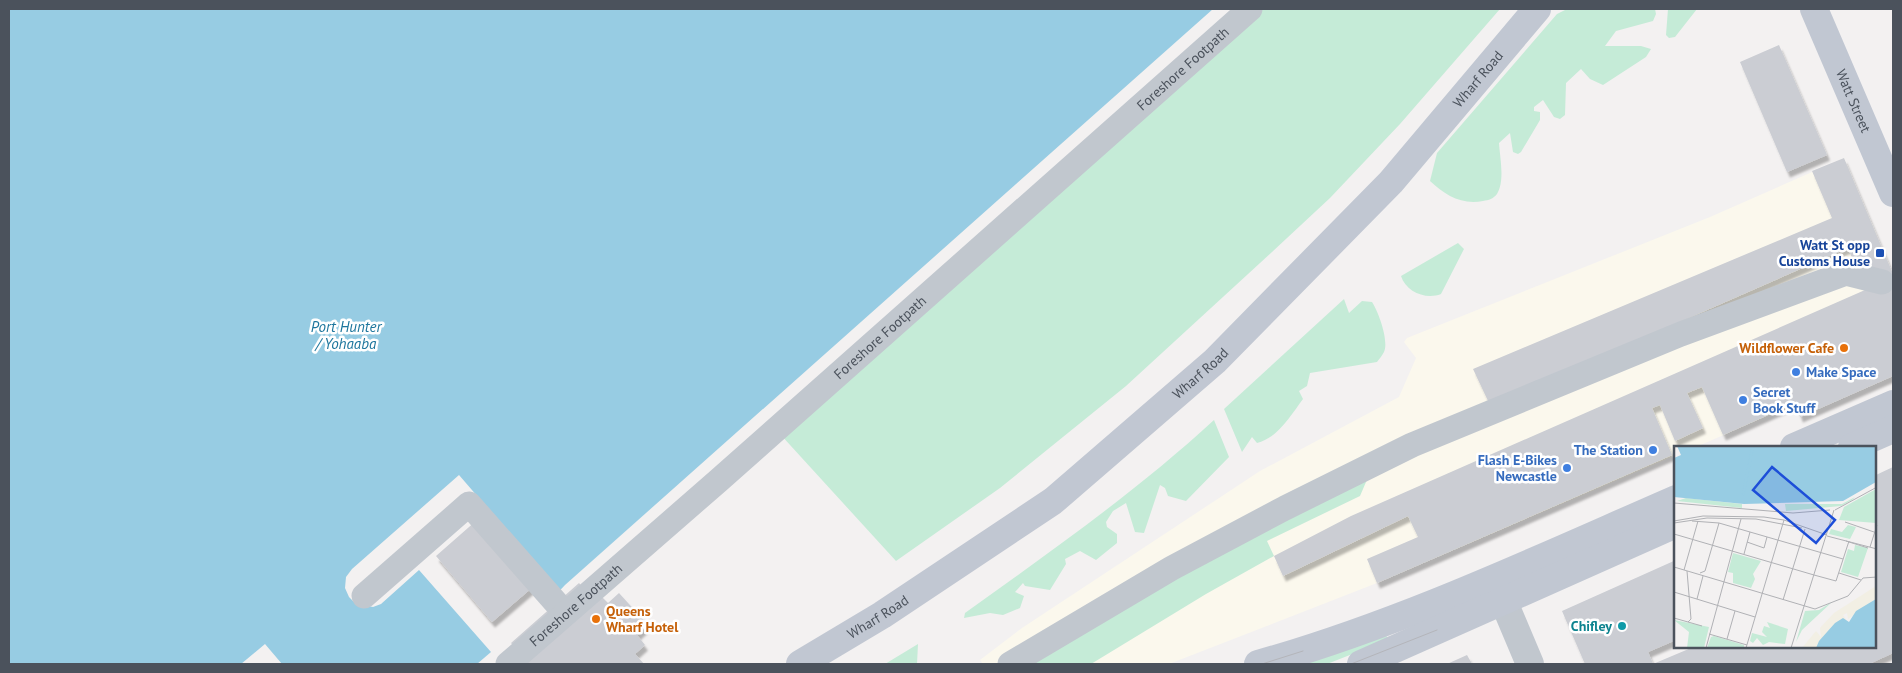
<svg xmlns="http://www.w3.org/2000/svg" width="1902" height="673" font-family="'PT Sans',sans-serif">
<defs>
<filter id="shadow"><feDropShadow dx="3" dy="5.5" stdDeviation="1" flood-color="#0004"/></filter>
</defs>
<rect width="100%" height="100%" fill="#f3f1f1"/>
<path fill="#fbf8ed" d="M1844,158l49,116v102l-93,41 -5,-13 -99,43h-20v8l-299,128 -208,81h-186l-3,-4 42,-32 238,-157 139,-74 17,-39 -12,-16 3,-4 303,-121z"/>
<path fill="#c5ebd7" d="M1263,9h237l-100,115 -70,74 -58,54 -146,134 -126,102 -104,73 -116,-127z
M1567,9h88l1,5 -3,7 -37,10 -11,15h36l10,3 -5,8 -43,28 -13,-6 -9,-10 -15,14 -1,32 -5,4 -6,-2 -11,-17 -9,7v4l6,1v8l-19,32 -3,2 -5,-2 -3,-19 -11,10c1,15 6,38 -2,51 -4,5 -8,6 -14,7 -22,4 -38,-6 -53,-20l7,-28 120,-139z
M1668,9h29l-22,28 -6,1 -3,-3z
M1458,243l6,6 -23,45c-15,6 -35,-2 -40,-18z
M1344,299l5,14 13,-12 10,1c7,11 17,39 12,50 -2,4 -5,7 -7,10l-67,11 -3,13 -8,5 4,8c-12,16 -25,39 -46,44l-5,-6 -10,15 -18,-43z
M1214,420l15,37 -43,44 -18,-5 -3,-8 -5,-3 -16,48 -9,-1 -9,-29 -13,8 -7,11 1,5 10,7v9l-21,17 -16,-9 -15,8 1,5 -16,26 -25,-4 -2,-3 -8,9 9,4 -4,12 -17,7 -13,-2 -26,5 1,-5c85,-61 172,-122 249,-193z
M1369,475l-9,21 -93,45 7,15 -68,38 -115,70h-67l101,-62z
M1385,632l3,8 -61,24h-37z
M918,644l-1,20h-32z"/>
<path fill="#97cce3" d="M9,9h1204l-648,576 -53,56 -28,23h-475z"/>
<path fill="#f3f1f1" d="M459,475l102,118 -48,50 -25,21h-11l14,-12 -72,-82 -38,34 -8,3 -18,-4 -6,-6 -4,-9 1,-11 6,-8z
M265,644l17,20h-41z"/>
<path fill="#cbcdd3" filter="url(#shadow)" d="M1779,45l48,110 -40,17 -47,-110z
M1844,158l49,116v102l-93,41 -5,-14 -72,32 -21,-48 -15,6 16,35 -28,13 -15,-36 -8,3 20,47 -295,128 -10,-24 51,-22 -10,-21 -125,60 -9,-20 77,-40 514,-226 -17,-42 -358,157 -17,-36 359,-151 -20,-47z
M1893,467v186l-24,11h-284l-23,-53 114,-51v80l-28,12 5,12 38,-16 -1,-1h186v-172z
M477,520l57,66 -42,36 -56,-66z
M579,583l14,16 6,-5 9,9 11,-10 29,32 -11,10 8,10 -10,9 9,10h-125l6,-5 -14,-16z
M1467,655l5,9h-25z"/>
<g fill="none" stroke-linecap="round" stroke-linejoin="round">
<g stroke="#c1c7ce" stroke-width="25">
<path d="M364,596l105,-92 96,109"/>
<path id="s1" d="M508,664l210,-183 532,-472"/>
<path d="M1010,664l162,-96 113,-60 127,-63 269,-111 165,-61 36,9"/>
</g>
<path stroke="#c1c7ce" stroke-width="28" d="M1503,600l27,64"/>
<g stroke="#c1c7d2" stroke-width="28">
<path id="s2" d="M1814,9l79,184"/>
<path d="M1794,447l99,-43"/>
<path d="M1852,447l41,-18"/>
<path id="s3" d="M800,664l82,-49 171,-114 162,-140 176,-179 146,-173"/>
<path d="M1258,664c145,-41 280,-105 418,-165"/>
<path d="M1361,664l315,-140"/>
</g>
<path stroke="#b4b5ba" stroke-width="1" d="M1262,664l41,-13
M1351,664l86,-34"/>
</g>
<rect fill="#1a4fb4" stroke="#fff" stroke-width="2" x="1875" y="248" width="10" height="10" rx="2.5"/>
<g fill="#e8710a" stroke="#fff" stroke-width="2">
<circle cx="1844" cy="348" r="5"/>
<circle cx="596" cy="619" r="5"/>
</g>
<g fill="#3f7fe0" stroke="#fff" stroke-width="2">
<circle cx="1796" cy="372" r="5"/>
<circle cx="1743" cy="400" r="5"/>
<circle cx="1653" cy="450" r="5"/>
<circle cx="1567" cy="468" r="5"/>
</g>
<circle fill="#0f9aa8" stroke="#fff" stroke-width="2" cx="1622" cy="626" r="5"/>
<g text-anchor="middle" stroke-width="5" stroke-linejoin="round" paint-order="stroke">
<g font-size="14" fill="#4b525c" stroke="#fff">
<text dy="5" stroke="none"><textPath href="#s1" startOffset="900">Foreshore Footpath</textPath></text>
<text dy="5" stroke="none"><textPath href="#s3" startOffset="901">Wharf Road</textPath></text>
<text dy="5" stroke="none"><textPath href="#s2" startOffset="100">Watt Street</textPath></text>
<text dy="5" stroke="none"><textPath href="#s1" startOffset="495">Foreshore Footpath</textPath></text>
<text dy="5" stroke="none"><textPath href="#s3" startOffset="496">Wharf Road</textPath></text>
<text dy="5" stroke="none"><textPath href="#s1" startOffset="90">Foreshore Footpath</textPath></text>
<text dy="5" stroke="none"><textPath href="#s3" startOffset="91">Wharf Road</textPath></text>
</g>
<g font-size="14" font-weight="bold" fill="#164399" stroke="#fff" text-anchor="end">
<text x="1870" y="250">Watt St opp<tspan x="1870" dy="16">Customs House</tspan></text>
</g>
<g font-size="14" font-weight="bold" fill="#c56008" stroke="#fff" text-anchor="end">
<text x="1834" y="353">Wildflower Cafe</text>
<text x="606" y="616" text-anchor="start">Queens<tspan x="606" dy="16">Wharf Hotel</tspan></text>
</g>
<g font-size="14" font-weight="bold" fill="#366cbe" stroke="#fff" text-anchor="start">
<text x="1806" y="377">Make Space</text>
<text x="1753" y="397">Secret<tspan x="1753" dy="16">Book Stuff</tspan></text>
<text x="1643" y="455" text-anchor="end">The Station</text>
<text x="1557" y="465" text-anchor="end">Flash E-Bikes<tspan x="1557" dy="16">Newcastle</tspan></text>
</g>
<g font-size="14" font-weight="bold" fill="#0d838f" stroke="#fff" text-anchor="end">
<text x="1612" y="631">Chifley</text>
</g>
<g font-size="15" font-style="italic" fill="#1d769d" stroke="#fff">
<text x="346" y="332">Port Hunter<tspan x="346" dy="17">/ Yohaaba</tspan></text>
</g>
</g>
<g transform="translate(1674 446)">
<rect width="202" height="202" fill="#f3f1f1"/>
<path d="M202,43v34l-37,-3 5,-13zM181,51l-3,3 -11,6 -55,5 -1,-7h57zM12,52l56,6v4l-65,-7zM174,79l8,2 -6,12 -21,-5 2,-5 11,3zM181,99l13,3 -10,29 -17,-5 7,-23 6,2zM59,107l28,8 -8,13 2,5 -4,9 -18,-5v-10l-5,-1zM158,156l-30,28 -6,12 9,-31 14,-1zM0,174l35,7 -5,21h-17l2,-16zM93,176l21,7 -3,15 -16,-2 -6,3 -6,-7 -4,5 -3,-2 2,-8 15,4 -5,-5 2,-6 6,2zM40,190l30,9v3h-37l4,-11z" fill="#c5ebd7"/>
<path d="M202,140v13l-28,20 -1,-6 -4,2 4,6 -28,20 -3,7h-14l14,-17 5,6 -1,-9 14,-15z" fill="#f2efe4"/>
<path d="M3,0h199v36l-33,19 -99,3 -70,-7v-39l7,-3zM202,153v49h-60l3,-7 16,-18 8,-5 6,4 7,-11z" fill="#97cce3"/>
<path fill="none" stroke="#97cce3" stroke-width="2.5" d="M69,49l10,-49"/>
<path fill="none" stroke="#b0b1b5" stroke-width="1" d="M0,57l119,10 37,-3M161,64l42,-23M0,75l29,-5 61,1 20,3 43,15M18,75l27,2 124,36M171,76l29,10M0,77l33,-5 49,1 46,9M0,88l140,41M153,90l50,13M172,95l22,7M73,96l17,6 3,-11M196,101l7,-22M70,108l6,-22M0,121l141,42 33,-13 15,-18 14,-1M10,124l14,-49M13,125l4,48 -3,3M26,127l5,-2 14,-48M165,127l22,7M140,129l22,6 13,-40M0,146l81,25M23,153l6,-23M109,154l22,-71M0,172l28,8M35,188l38,11M53,193l8,-28M32,202l35,-129M72,202l38,-128M117,202l43,-138"/>
<path fill="#1d4ed8" fill-opacity="0.15" stroke="#1d4ed8" stroke-width="2.5" d="M98,21l63,53 -19,23 -63,-53z"/>
<rect width="202" height="202" fill="none" stroke="#4b525c" stroke-width="2.5"/>
</g>
<rect width="1902" height="673" fill="none" stroke="#4b525c" stroke-width="20"/>
</svg>
